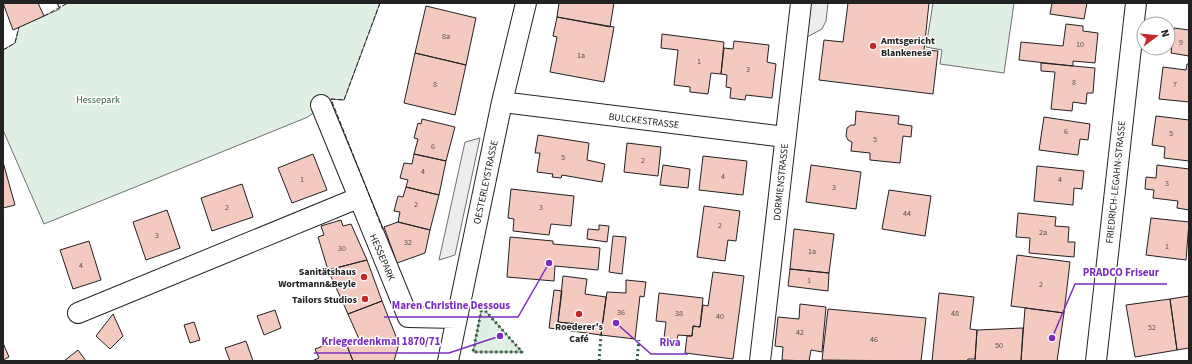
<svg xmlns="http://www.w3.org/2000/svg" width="1192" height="364" font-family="'Source Sans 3',sans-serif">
<rect width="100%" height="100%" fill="#fff"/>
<path fill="#e0efe3" stroke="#6f6f6f" d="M57,3h323l-36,97 -13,-1 -23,18 -264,107 -41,-94v-80l12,-7 4,-16 41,-18z
M933,3h81l-10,70 -64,-9 2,-14 -16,-3z
M482,307l40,45h-49z"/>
<path fill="#ededed" stroke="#6f6f6f" d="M811,3h17l-2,18 -4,8 -15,8z
M480,138l-25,117 -16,5 26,-118z"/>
<path fill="#f3c9c0" stroke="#222" d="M3,3h35l6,13 -31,14z
M559,3h55l-4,24 -53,-10z
M848,3h81l-5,47 14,1 -5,43 -114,-14 5,-40 19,2z
M1052,3h35l-3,16 -34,-5z
M426,6l50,12 -10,47 -51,-12z
M557,17l57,10 -10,55 -54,-10 7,-35 -4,-1z
M1066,24l17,2v5l15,2 -3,30 -22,-2v5l-54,-6 2,-18 42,4z
M1174,28l15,2v26l-18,-3z
M662,34l62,8 -3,32 -10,-1 -3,21 -18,-2v-5l-16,-2 4,-35 -17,-2z
M734,41l35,4 -2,17 9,2 -4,34 -26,-3 -1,5 -15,-2 1,-10 -5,-1 1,-12 -6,-1 3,-26 9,1z
M415,53l51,12 -11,50 -51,-12z
M1041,63l54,5 -2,25h-6l-1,11 -13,-2 -1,9 -21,-2 4,-37 -14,-1z
M1187,64h2v38l-30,-3 4,-32 23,3z
M856,111l43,5 -1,8 14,2 -1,11 -8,-1 -3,27 -30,-3v-7l-19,-2 1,-9 -4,-2 -2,-4 1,-8 4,-3h4z
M1156,116l33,4v41l-25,-3 1,-11 -13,-2z
M1044,117l46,7 -2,16 -8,-1 -2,16 -39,-5z
M422,119l33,8 -9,34 -32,-7 4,-15 -4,-1 4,-15 3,1z
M538,135l51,8 -2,17 18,4 -3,18 -40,-7 -1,3 -9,-1 1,-3 -16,-2 3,-19h-5z
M627,143l34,4 -3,29 -34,-4z
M313,154l14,36 -35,13 -14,-35z
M414,154l32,7 -7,34 -33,-8 2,-7 -8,-2 4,-15 8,1z
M703,156l44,5 -4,34 -44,-5z
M3,162l12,43 -12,3z
M663,165l27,4 -2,19 -28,-3z
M811,165l50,7 -5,37 -50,-7z
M1157,165l32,4v41l-12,-2 1,-7 -25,-3 1,-8 -9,-1 1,-12 10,1z
M1037,166l47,5 -2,18 -8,-1 -1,17 -39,-4z
M242,184l11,33 -41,14 -11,-33z
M406,187l33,8 -9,35 -32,-8 2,-10 -6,-1 4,-15 5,1z
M511,189l63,7 -3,30 -20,-2 -2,11 -36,-4 1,-12 -6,-1z
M889,190l42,6 -6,40 -43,-7z
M704,206l36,5 -4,30 -8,-1 -3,21 -28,-4z
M167,210l13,38 -34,12 -13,-38z
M1018,213l38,4 -1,9 14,1 -1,15h7l-1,15 -45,-4 1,-15 -14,-1z
M1151,218l38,4 -3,38 -40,-5z
M341,220l2,6 8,-2 16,36 -39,10 -10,-33 6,-2 -3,-9z
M398,222l32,8 -5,23 -28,10 -13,-36z
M599,225l10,1 -2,16 -20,-3 1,-10 11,1z
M794,229l40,5 -5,39 -39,-4z
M613,236l13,1 -4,37 -13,-2z
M510,237l43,4v3l47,4 -2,22 -43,-4 -1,15 -47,-4z
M89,241l12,39 -28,9 -13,-39z
M1017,255l53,7 -6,51 -53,-7z
M367,260l15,41 -34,13 -20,-44z
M790,269l39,4 -1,18 -40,-5z
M713,272l31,4 -11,83 -48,-6 2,-17h5l1,-10 7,1 3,-22 5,1z
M563,276l24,3 -2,15 21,3 -4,30 -44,-5z
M626,280l20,2 -2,15 -4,-1 -5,43 -34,-4 6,-43 19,1z
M554,290l8,1 -4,31 44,5 -1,8 -52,-7z
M659,293l44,5 -3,29 -7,-1 -1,10 -14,-1 -1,5 -13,-2 2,-16 -10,-1z
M939,293l35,4 -4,32 7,1 -2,29h-7l-1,2h-35z
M1189,296v52l-12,2 -7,-51z
M1170,299l7,51 -42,7 -9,-52z
M382,301l17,43 -5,17h-41l-7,-18 13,-4 -11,-25z
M800,304l26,3 -4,45 -11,-2 -2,11 -27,-1 1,-13 -8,-1 3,-29 21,2z
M1025,308l39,5 -7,48h-36z
M828,309l98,9 -5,43 -99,-1z
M275,310l6,18 -17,7 -7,-19z
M113,314l10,22 -13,13 -14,-13z
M194,322l6,18 -10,3 -6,-18z
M1023,328l-2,33h-46l2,-31z
M344,338l9,23h-41l7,-3 -4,-9z
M246,341l7,20h-23l-5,-13z
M3,343l6,14 -6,3z
M78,350l8,11h-22z"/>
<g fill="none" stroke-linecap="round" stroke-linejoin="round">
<defs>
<path id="street" d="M502,102l283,35
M321,105l87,212 48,1
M78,313l280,-115
M448,361l54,-259 24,-99
M760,361l41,-358
M1096,361l40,-358"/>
</defs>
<use href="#street" stroke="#222" stroke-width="22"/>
<use href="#street" stroke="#fff" stroke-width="20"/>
<path stroke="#2f5e38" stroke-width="3" stroke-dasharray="2 3" stroke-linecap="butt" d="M482,307l40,45h-49z
M599,361l2,-26
M637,361l2,-21"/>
<path stroke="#222" stroke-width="1" stroke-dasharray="5 2" stroke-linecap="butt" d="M57,3l3,5
M380,3l-36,97 -13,-1 52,131
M44,16l24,-13
M3,50l12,-7 4,-16"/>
</g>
<g fill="#c62828" stroke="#fff" stroke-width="1.5">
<circle cx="873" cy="46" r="4"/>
<circle cx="364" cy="277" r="4"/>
<circle cx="365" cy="299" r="4"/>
<circle cx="579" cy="314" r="4"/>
</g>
<g text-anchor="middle" stroke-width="3" stroke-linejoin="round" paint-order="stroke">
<g font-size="8" fill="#564c4a">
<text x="446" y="39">8a</text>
<text x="1181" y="45">9</text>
<text x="1080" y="47">10</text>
<text x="581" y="58">1a</text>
<text x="699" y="64">1</text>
<text x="748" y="72">3</text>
<text x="1074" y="85">8</text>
<text x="435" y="87">8</text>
<text x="1175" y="87">7</text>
<text x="1066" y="134">6</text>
<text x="1171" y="136">5</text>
<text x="875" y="142">5</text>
<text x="433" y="149">6</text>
<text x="563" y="160">5</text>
<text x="643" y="163">2</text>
<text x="423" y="174">4</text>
<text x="723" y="179">4</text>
<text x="302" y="182">1</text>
<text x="1060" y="182">4</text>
<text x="1167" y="186">3</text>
<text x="834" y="190">3</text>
<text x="416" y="207">2</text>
<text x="227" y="210">2</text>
<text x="541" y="210">3</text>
<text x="907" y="216">44</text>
<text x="720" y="228">2</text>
<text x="1043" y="235">2a</text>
<text x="157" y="238">3</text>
<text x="408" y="245">32</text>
<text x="1167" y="249">1</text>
<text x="342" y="251">30</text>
<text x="812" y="254">1a</text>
<text x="81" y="268">4</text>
<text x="809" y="283">1</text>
<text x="1041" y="287">2</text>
<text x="621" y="315">36</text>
<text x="679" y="316">38</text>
<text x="955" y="316">48</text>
<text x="720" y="319">40</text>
<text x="1152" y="330">52</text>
<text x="800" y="335">42</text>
<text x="874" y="342">46</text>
<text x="999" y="348">50</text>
</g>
<g font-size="10" font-weight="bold" fill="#222" stroke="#fff" text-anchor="end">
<text x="881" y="44" text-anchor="start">Amtsgericht<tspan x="881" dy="12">Blankenese</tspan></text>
<text x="356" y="275">Sanitätshaus<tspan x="356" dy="12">Wortmann&amp;Beyle</tspan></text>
<text x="357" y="303">Tailors Studios</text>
<text x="579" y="330" text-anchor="middle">Roederer's<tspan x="579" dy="12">Café</tspan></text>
</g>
<g font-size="10" fill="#2f5e38" stroke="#fff">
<text x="98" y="103">Hessepark</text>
</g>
<g font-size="10" fill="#222" stroke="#fff">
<text transform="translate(644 120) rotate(7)" y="4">BULCKESTRASSE</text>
<text transform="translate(485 182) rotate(-78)" y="4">OESTERLEYSTRASSE</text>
<text transform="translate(780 182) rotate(-84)" y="4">DORMIENSTRASSE</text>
<text transform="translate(1115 182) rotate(-84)" y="4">FRIEDRICH-LEGAHN-STRASSE</text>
<text transform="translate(383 257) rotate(67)" y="4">HESSEPARK</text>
</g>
</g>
<path fill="none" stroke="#7b2cbf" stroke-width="1.5" d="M1052 338L1075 284H1167M549 263L518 317H384M500 336L449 353H314M616 323L651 354H688"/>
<g fill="#7b2cbf" stroke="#fff" stroke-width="1.5">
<circle cx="1052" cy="338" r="4"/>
<circle cx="549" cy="263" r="4"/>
<circle cx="500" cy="336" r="4"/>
<circle cx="616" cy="323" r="4"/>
</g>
<g font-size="11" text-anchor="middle" font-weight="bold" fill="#7b2cbf" stroke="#fff" stroke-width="3" stroke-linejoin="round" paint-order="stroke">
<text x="1121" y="276">PRADCO Friseur</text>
<text x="451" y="309">Maren Christine Dessous</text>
<text x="381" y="345">Kriegerdenkmal 1870/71</text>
<text x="670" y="346">Riva</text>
</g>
<rect width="1192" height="364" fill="none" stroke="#222222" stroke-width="8"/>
<g transform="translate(1156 36) rotate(74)"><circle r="19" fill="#ffffff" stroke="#a7a7a7"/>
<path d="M0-3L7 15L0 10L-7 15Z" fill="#c62828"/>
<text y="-6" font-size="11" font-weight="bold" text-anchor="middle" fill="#222222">N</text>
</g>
</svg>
